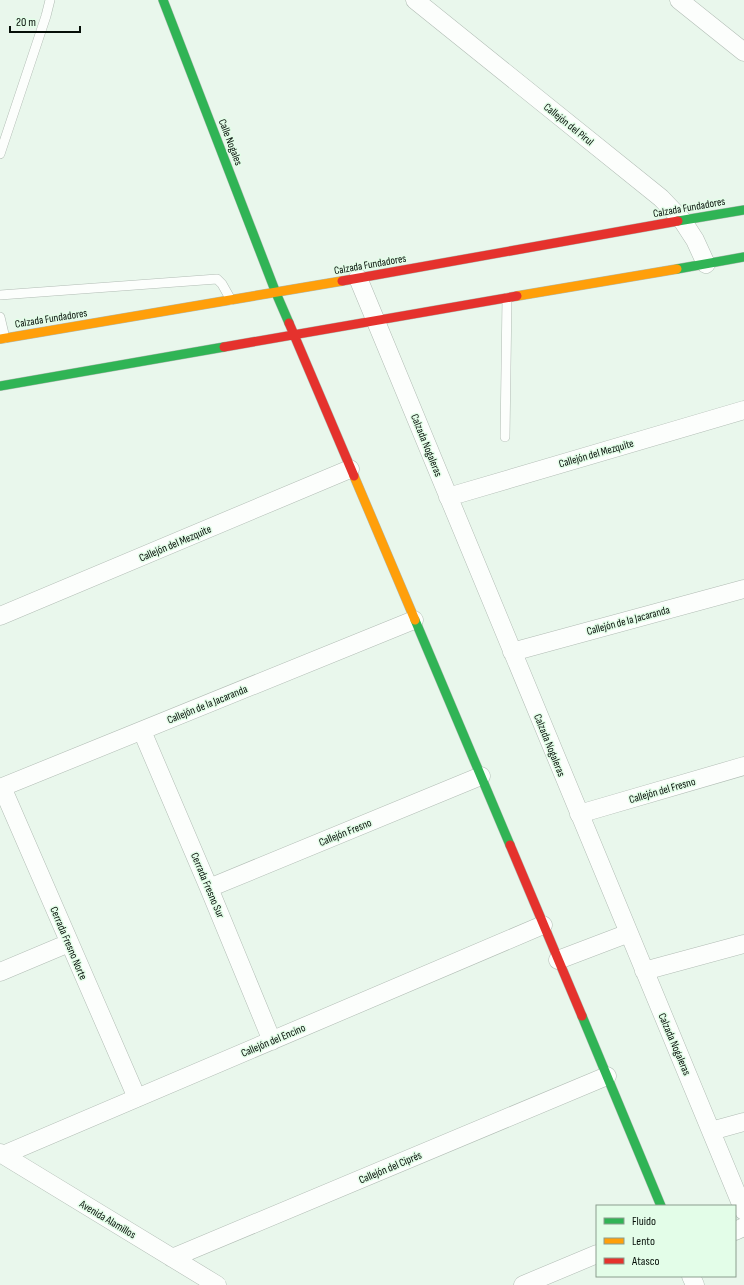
<svg xmlns="http://www.w3.org/2000/svg" width="744" height="1285" font-family="'Sofia Sans Condensed',sans-serif">
<rect width="100%" height="100%" fill="#e9f7ec"/>
<g fill="none" stroke-linecap="round" stroke-linejoin="round">
<defs>
<path id="lane" d="M0,154l46,-138 4,-16
M0,295l217,-16 5,5 9,16
M0,317l5,21
M505,437l2,-139"/>
<path id="street" d="M415,0l246,198 21,22 13,20 11,24
M679,0l65,52
M358,278l386,933
M448,497l296,-87
M0,616l350,-147
M512,652l232,-63
M142,731l67,157 63,153
M2,787l135,311
M0,788l414,-168
M579,814l165,-48
M209,888l272,-112
M558,960l71,-27
M644,971l100,-27
M0,972l69,-29
M711,1131l33,-9
M0,1153l217,132
M3,1155l540,-230
M735,1231l9,-4
M172,1258l435,-182
M691,1276l4,9
M523,1285l74,-31"/>
<path id="fast" d="M163,0l113,293 13,30
M678,221l66,-11
M677,269l67,-12
M0,386l224,-39
M415,620l95,225
M582,1016l79,190"/>
<path id="slow" d="M517,296l160,-27
M0,339l342,-58
M354,476l61,144"/>
<path id="jam" d="M342,281l336,-60
M289,323l65,153
M224,347l293,-51
M510,845l72,171"/>
</defs>
<use href="#lane" stroke="#b1bcb4" stroke-width="10"/>
<use href="#street" stroke="#b1bcb4" stroke-width="19"/>
<use href="#fast" stroke="#b1bcb4" stroke-width="10"/>
<use href="#slow" stroke="#b1bcb4" stroke-width="10"/>
<use href="#jam" stroke="#b1bcb4" stroke-width="10"/>
<use href="#lane" stroke="#fcfefc" stroke-width="9"/>
<use href="#street" stroke="#fcfefc" stroke-width="18"/>
<use href="#fast" stroke="#30b455" stroke-width="9"/>
<use href="#slow" stroke="#ff9f0a" stroke-width="9"/>
<use href="#jam" stroke="#e5322d" stroke-width="9"/>
</g>
<g text-anchor="middle" stroke-width="3" stroke-linejoin="round" paint-order="stroke">
<g font-size="11" fill="#060f08" stroke="#e3fde8">
<text transform="translate(569 124) rotate(39)" y="4">Callejón del Pirul</text>
<text transform="translate(231 142) rotate(69)" y="4">Calle Nogales</text>
<text transform="translate(689 207) rotate(-10)" y="4">Calzada Fundadores</text>
<text transform="translate(370 264) rotate(-10)" y="4">Calzada Fundadores</text>
<text transform="translate(51 318) rotate(-9)" y="4">Calzada Fundadores</text>
<text transform="translate(427 445) rotate(68)" y="4">Calzada Nogaleras</text>
<text transform="translate(596 453) rotate(-16)" y="4">Callejón del Mezquite</text>
<text transform="translate(175 543) rotate(-23)" y="4">Callejón del Mezquite</text>
<text transform="translate(628 620) rotate(-15)" y="4">Callejón de la Jacaranda</text>
<text transform="translate(207 704) rotate(-22)" y="4">Callejón de la Jacaranda</text>
<text transform="translate(550 745) rotate(68)" y="4">Calzada Nogaleras</text>
<text transform="translate(662 790) rotate(-16)" y="4">Callejón del Fresno</text>
<text transform="translate(345 832) rotate(-22)" y="4">Callejón Fresno</text>
<text transform="translate(208 885) rotate(67)" y="4">Cerrada Fresno Sur</text>
<text transform="translate(69 943) rotate(67)" y="4">Cerrada Fresno Norte</text>
<text transform="translate(273 1040) rotate(-23)" y="4">Callejón del Encino</text>
<text transform="translate(675 1044) rotate(67)" y="4">Calzada Nogaleras</text>
<text transform="translate(390 1167) rotate(-23)" y="4">Callejón del Ciprés</text>
<text transform="translate(108 1219) rotate(31)" y="4">Avenida Alamillos</text>
</g>
</g>
<rect x="596" y="1205" width="140" height="72" fill="#e3fde8" stroke="#8b9e8e"/>
<rect x="604" y="1218" width="20" height="6" fill="#30b455" stroke="#8b9e8e"/>
<text x="632" y="1225" font-size="12" fill="#060f08">Fluido</text>
<rect x="604" y="1238" width="20" height="6" fill="#ff9f0a" stroke="#8b9e8e"/>
<text x="632" y="1245" font-size="12" fill="#060f08">Lento</text>
<rect x="604" y="1258" width="20" height="6" fill="#e5322d" stroke="#8b9e8e"/>
<text x="632" y="1265" font-size="12" fill="#060f08">Atasco</text>
<path d="M10 26v6h70v-6" fill="none" stroke="#060f08" stroke-width="2"/>
<text x="16" y="26" font-size="12" fill="#060f08" stroke="#e3fde8" stroke-width="3" paint-order="stroke">20 m</text>
</svg>
